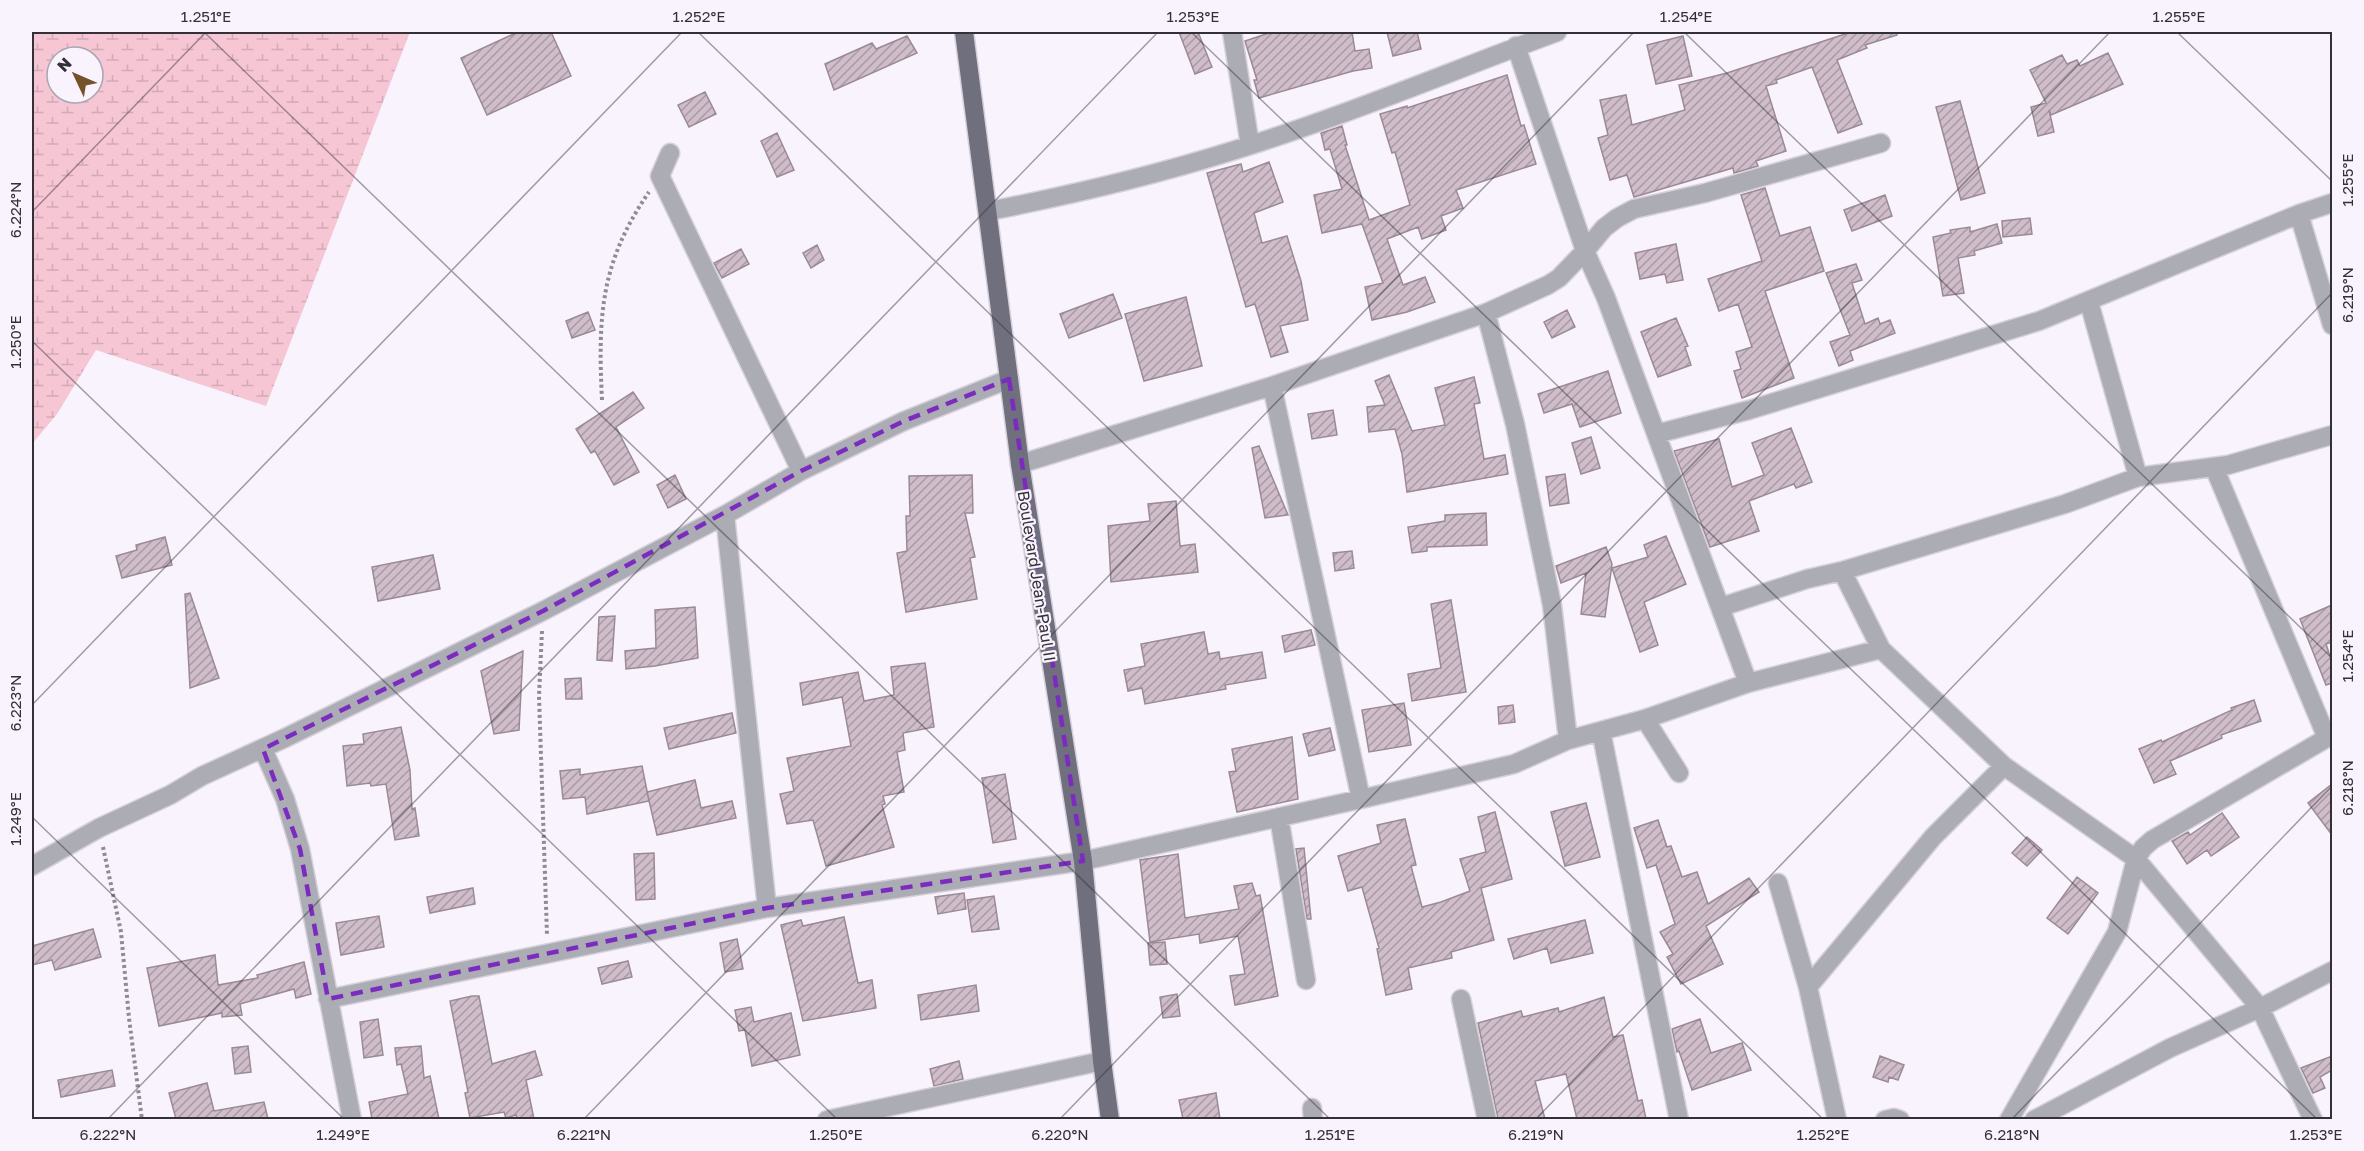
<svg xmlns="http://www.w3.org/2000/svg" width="2364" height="1151" font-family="'Golos Text',sans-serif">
<defs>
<pattern id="wetland-marsh" width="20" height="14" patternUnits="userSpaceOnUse" patternTransform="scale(1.5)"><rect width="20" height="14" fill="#f6c6d5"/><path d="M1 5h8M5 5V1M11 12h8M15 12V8" fill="none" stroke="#d4aab7"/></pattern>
<pattern id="building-hatch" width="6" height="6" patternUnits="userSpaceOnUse" patternTransform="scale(1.5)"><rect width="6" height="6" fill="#cfbdca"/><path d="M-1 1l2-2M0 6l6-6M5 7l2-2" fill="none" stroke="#a99aa5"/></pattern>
</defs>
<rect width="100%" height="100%" fill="#f9f3fe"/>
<path fill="url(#wetland-marsh)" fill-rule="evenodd" d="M32,32h378l-144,374 -170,-56 -39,64 -25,30zM57,57h36v36h-36z"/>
<path fill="url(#building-hatch)" stroke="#9a8a96" stroke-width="1.5" d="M518,32h33l20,44 -84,39 -26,-57z
M1179,32h19l14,35 -17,7z
M1272,32h80l3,19 14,-2 3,19 -19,3 -94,27 -5,-18h3l-12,-39z
M1387,32h30l4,17 -28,7z
M1851,32h45l1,3 -32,10 2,3 -30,12 25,64 -24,9 -26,-66 -36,13 1,3 -11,3 20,65 -30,10 2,5 -24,7 -1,-5 -99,29 -7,-22 -17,5 -12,-42 10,-3 -8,-35 26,-5 6,30 53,-15 -6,-25 48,-12z
M907,36l10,17 -83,37 -9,-26 47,-21 4,6z
M1683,36l9,40 -36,8 -9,-39z
M2108,53l15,31 -72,31 -2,-5 5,22 -16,4 -7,-29 15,-4 -16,-33 32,-15 5,9 10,-4 3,6z
M1507,75l14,51 3,-1 12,39 -80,26 7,18 -22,8 5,14 -24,9 -4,-12 -31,12 16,46 22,-8 10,25 -28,10 -35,8 -7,-33 18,-4 -21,-59 -40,9 -8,-38 28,-6 -12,-40 -5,1 -4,-17 21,-7 5,19h-2l24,75 41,-15 -15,-53 -3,1 -12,-39 27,-8v2z
M705,92l11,22 -27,13 -11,-22z
M1960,101l25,92 -24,7 -25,-93z
M777,133l17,37 -17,7 -16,-36z
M1269,162l14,40 -29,11 8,30 25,-7 14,45 7,39 -28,6 8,26 -17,5 -16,-53 -9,3 -39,-134 34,-9 2,8z
M1765,188l15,48 30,-9 14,44 -59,20 29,87 -52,20 -8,-27 7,-2 -5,-17 16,-5 -14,-43 -19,7 -11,-32 54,-18 -21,-66z
M1885,195l7,21 -40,15 -8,-21z
M2030,218l2,16 -29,3 -1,-16z
M1997,224l5,19 -28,8 1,4 -17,3 6,35 -21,3 -10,-59 18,-4 -1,-3 20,-3v5z
M1676,244l7,36 -16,3 -2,-9 -25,5 -5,-26z
M817,245l7,15 -13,8 -8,-15z
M741,249l8,15 -27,14 -8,-15z
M1856,264l6,16 -10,3 13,41 13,-6 2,6 10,-4 5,13 -45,18 3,9 -14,6 -9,-24 20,-7 -24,-62z
M1113,294l9,24 -53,20 -9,-24z
M1186,297l16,69 -58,15 -19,-67z
M1567,310l8,17 -23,11 -8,-16z
M588,312l7,18 -23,8 -6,-17z
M1676,318l12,28 -3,1 6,18 -33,12 -17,-45z
M1608,371l13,42 -41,14 -8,-23 -28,9 -6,-19z
M1389,375l23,56 33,-6 -10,-37 39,-11 6,26 -6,1 10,55 21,-4 3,19 -101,18 -5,-38 -7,-25 -26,3 -2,-25 18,-2 -10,-24z
M633,392l11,16 -28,19 23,45 -25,13 -19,-34 -4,2 -15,-24z
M1333,410l4,25 -25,4 -4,-25z
M1791,428l21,54 -16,6 -2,-4 -45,17 10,30 -49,16 -36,-96 45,-12 13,48 32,-12 -12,-32z
M1591,437l9,31 -19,6 -9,-31z
M1259,446l29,69 -23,3 -13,-70z
M1565,474l4,29 -19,3 -4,-29z
M675,475l11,24 -18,9 -11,-23z
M972,475l1,38h-8l10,44 -5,1 7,41 -71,13 -9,-59 10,-2 -1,-35h4l-1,-40z
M1176,501l4,45 15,-2 3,28 -87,10 -3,-56 42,-5 -2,-17z
M1486,513l1,32 -60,2v4l-15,2 -4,-26 37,-6v-6z
M1666,536l20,48 -42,18 14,43 -18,7 -28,-84 36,-11 -4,-12z
M165,537l7,28 -50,13 -6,-22 21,-6 -1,-5z
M1606,547l6,17 -7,53 -24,-3 5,-41 -25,10 -5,-17z
M1352,551l2,17 -19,3 -2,-18z
M433,555l7,34 -62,12 -6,-34z
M190,593l29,85 -29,10 -5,-94z
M1451,600l15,92 -54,9 -4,-27 33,-6 -10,-64z
M2332,605v37l-6,2 6,18v21l-6,2 -26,-66z
M695,607l3,51 -43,8 -29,3 -1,-18 31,-3 -1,-38z
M615,616l-3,45 -15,-1 2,-43z
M1311,630l4,15 -30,7 -3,-16z
M1204,632l4,22 11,-2 1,7 42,-7 4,26 -41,7 1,4 -81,15 -3,-16 -14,3 -4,-21 21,-4 -4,-22z
M523,651l-4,79 -25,4 -13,-63z
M925,663l9,64 -31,6 2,17 -8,2 7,40 -21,4 2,8 -3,1 12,42 -68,19 -13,-46 -26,4 -7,-30 14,-3 -7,-33 64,-12 -9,-49 -39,8 -3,-22 58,-11 6,29 30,-6 -3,-28z
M581,678l1,21h-16l-1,-20z
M2254,700l7,21 -40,14 1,3 -52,23 6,13 -22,9 -15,-34 22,-9 1,2 70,-32 -1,-2z
M1404,703l7,42 -42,7 -7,-42z
M1513,705l2,17 -16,2 -1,-17z
M732,713l4,20 -67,16 -5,-21z
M401,727l9,43 2,39 3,-1 4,28 -24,4 -9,-56 -15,2 -1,-3 -23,3 -4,-40 21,-2 -1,-10z
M1330,728l5,22 -26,6 -6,-22z
M1292,737l6,62 -61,13 -8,-40 7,-1 -4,-22z
M642,766l7,35 -62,13 -2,-17 -22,2 -3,-28 20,-2v6z
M1005,774l11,65 -23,4 -11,-65z
M695,780l6,28 31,-7 4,17 -79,17 -10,-43z
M2332,784v51l-24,-32z
M1586,803l14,54 -35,9 -14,-54z
M1495,812l17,67 -31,9 13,52 -43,12 1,6 -44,10 4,21 -26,6 -9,-46 2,-1 -17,-61 -14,4 -10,-35 43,-13 -4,-18 28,-6 11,46 -5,1 11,41 19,-5 29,-11 -10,-32 26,-7 -8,-35z
M2222,813l17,24 -28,19 -4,-6 -20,14 -15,-23 16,-9 2,3z
M1658,820l9,27 4,-1 11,31 15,-5 11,32 41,-26 10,14 -53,34 17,38 -42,20 -14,-27 6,-3 -13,-22 15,-8 -19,-59 -9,3 -13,-40z
M2027,837l15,13 -15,16 -15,-13z
M1304,848l7,71h-4l-11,-70z
M654,853l1,46 -19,1 -2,-46z
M1178,854l7,64 54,-9 -5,-23 18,-3 4,13 4,-1 18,101 -43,9 -5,-29 15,-2 -7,-38 -38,7 -1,-9 -49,8 -10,-82z
M2077,877l21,16 -30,41 -21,-16z
M473,888l2,16 -45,9 -3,-16z
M964,893l2,16 -28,5 -3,-17z
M994,896l5,33 -27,3 -5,-32z
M379,916l5,31 -43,8 -5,-32z
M844,917l14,66 14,-3 4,28 -73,13 -22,-96 20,-5 2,6z
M1585,920l8,33 -42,10 -4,-15 -33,11 -6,-20z
M93,929l8,28 -46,13 -3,-10 -20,5v-19z
M737,939l6,30 -18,3 -5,-29z
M1165,942l2,22 -17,1 -2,-22z
M215,955l3,30 40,-7 -1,-3 47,-13 7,32 -15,4 -2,-9 -54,15 2,11 -20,2v-4l-63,13 -12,-58z
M628,961l4,16 -30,7 -4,-16z
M976,985l3,26 -58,9 -3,-25z
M1177,994l3,22 -17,2 -3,-21z
M472,996h7l13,68 43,-13 7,24 -16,5 8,39h-17l-1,-4 -10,3 -2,-6 -34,6 -5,-25 3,-1 -18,-91z
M1604,997l9,40 10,-2 15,66 4,-1 4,19h-69l-11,-45 -31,7 10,38h-47l-20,-96 43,-12 2,6 35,-9 1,4z
M751,1007l3,15 37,-9 9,42 -48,11 -7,-36 -6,1 -4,-21z
M378,1019l5,36 -19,3 -4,-36z
M1700,1019l11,34 31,-10 9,27 -59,20 -13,-39 -2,1 -5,-23z
M248,1046l3,26 -16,2 -3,-26z
M421,1046l3,32 6,-2 9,43h-67l-3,-17 39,-8 -7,-30 -4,1 -2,-17z
M1880,1056l24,9 -6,15 -9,-3 -1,5 -15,-5z
M2332,1056v14l-12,7 5,11 -12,5 -12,-25z
M959,1061l4,18 -29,7 -4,-17z
M112,1070l3,16 -54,11 -3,-17z
M207,1083l7,28 50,-9 4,17h-92l-7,-26z
M1216,1093l4,26h-37l-4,-19z"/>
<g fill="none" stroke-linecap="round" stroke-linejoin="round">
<defs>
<path id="minor" d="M1232,32l18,113
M1516,46l69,205
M670,153l-10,23 141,295
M989,211c82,-16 163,-35 243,-60 110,-34 217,-79 325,-119
M2299,214l33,111
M1585,251l19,-23 13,-10 17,-9 71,-16 176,-50
M2089,302l49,175
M1486,313l29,111 37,181 16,135
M1656,434l93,-24 290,-89 260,-107 33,-11
M1020,464l252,-78 214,-73 62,-28 11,-7 26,-27 21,47 142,385
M2214,467l113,271
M725,515l42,393
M1842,571l39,78 123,117 132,93 124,149 53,112
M1721,607l86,-28 35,-8 223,-67 73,-27 90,-12 104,-30
M1645,719l34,54
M1601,731l78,389
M263,749l22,50 15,50 52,271
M1361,799l153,-35 54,-24 77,-21 103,-36 133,-34
M1279,817l27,163
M32,866l67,-38 71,-33 32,-19 83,-38 258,-127 182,-96 76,-44 103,-50 105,-42
M1778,883l30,104 29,133
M1808,987l125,-150 71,-71
M328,999l439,-91 316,-47 278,-62 -89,-413
M1461,999l26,121
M1312,1108l1,12
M827,1120l275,-59
M1885,1120l9,-2 6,2
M2009,1120l108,-188 19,-73 7,-11 9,-8 180,-105
M2034,1120l136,-72 90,-40 72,-37"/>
<path id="major" d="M964,32l56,432 63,397 19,200 8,59"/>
</defs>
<use href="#minor" stroke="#d6d0da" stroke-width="21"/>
<use href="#major" stroke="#d6d0da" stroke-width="21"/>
<path stroke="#8f8a93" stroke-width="4" stroke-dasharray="3 3" stroke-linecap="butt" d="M602,400c-4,-83 -2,-137 47,-208
M542,631l-3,65 8,239
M103,847l18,85 8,86 13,102"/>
<use href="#minor" stroke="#acacb5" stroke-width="18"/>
<use href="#major" stroke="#706f7e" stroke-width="18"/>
</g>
<path fill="none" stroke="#7b2cbf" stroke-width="4.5" stroke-dasharray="12 8" stroke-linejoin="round" d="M1009,379l74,482 -316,47 -439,91 -28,-150 -37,-100 280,-138 258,-140 103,-50z"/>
<path fill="none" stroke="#343037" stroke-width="1.5" stroke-opacity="0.45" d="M204,32l1127,1088M698,32l1126,1088M1191,32l1127,1088M1684,32l648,626M2177,32l155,149M32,212l174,-180M32,341l806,779M32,705l650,-673M32,817l313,303M107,1120l1051,-1088M583,1120l1051,-1088M1059,1120l1051,-1088M1535,1120l797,-827M2011,1120l321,-334"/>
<g text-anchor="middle" stroke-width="4.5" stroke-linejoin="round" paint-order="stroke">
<g font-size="16" fill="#343037" stroke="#f9f3fe">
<text transform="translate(1037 576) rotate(81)" y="6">Boulevard Jean-Paul II</text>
</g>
</g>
<rect width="2364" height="1151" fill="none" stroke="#f9f3fe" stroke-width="66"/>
<g transform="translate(75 75) rotate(314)"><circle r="28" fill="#f9f3fe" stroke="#aaa5ae" stroke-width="1.5"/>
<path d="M0-4.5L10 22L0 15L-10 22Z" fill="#75522b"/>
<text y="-9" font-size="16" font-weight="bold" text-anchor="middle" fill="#343037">N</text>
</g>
<rect x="33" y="33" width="2298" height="1085" fill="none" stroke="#343037" stroke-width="2"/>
<g font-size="15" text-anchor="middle" fill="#343037">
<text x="206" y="22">1.251°E</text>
<text x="699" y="22">1.252°E</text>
<text x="1193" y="22">1.253°E</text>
<text x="1686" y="22">1.254°E</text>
<text x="2179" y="22">1.255°E</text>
<text transform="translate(2348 180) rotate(-90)" y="5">1.255°E</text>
<text transform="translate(16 210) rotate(-90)" y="5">6.224°N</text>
<text transform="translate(2348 295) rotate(-90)" y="5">6.219°N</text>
<text transform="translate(16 342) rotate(-90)" y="5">1.250°E</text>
<text transform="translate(2348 656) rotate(-90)" y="5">1.254°E</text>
<text transform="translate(16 703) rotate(-90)" y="5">6.223°N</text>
<text transform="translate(2348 788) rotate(-90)" y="5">6.218°N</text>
<text transform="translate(16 819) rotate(-90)" y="5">1.249°E</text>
<text x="108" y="1140">6.222°N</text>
<text x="343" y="1140">1.249°E</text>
<text x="584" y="1140">6.221°N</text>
<text x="836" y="1140">1.250°E</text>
<text x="1060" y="1140">6.220°N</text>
<text x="1330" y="1140">1.251°E</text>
<text x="1536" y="1140">6.219°N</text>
<text x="1823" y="1140">1.252°E</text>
<text x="2012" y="1140">6.218°N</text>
<text x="2316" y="1140">1.253°E</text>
</g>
</svg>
